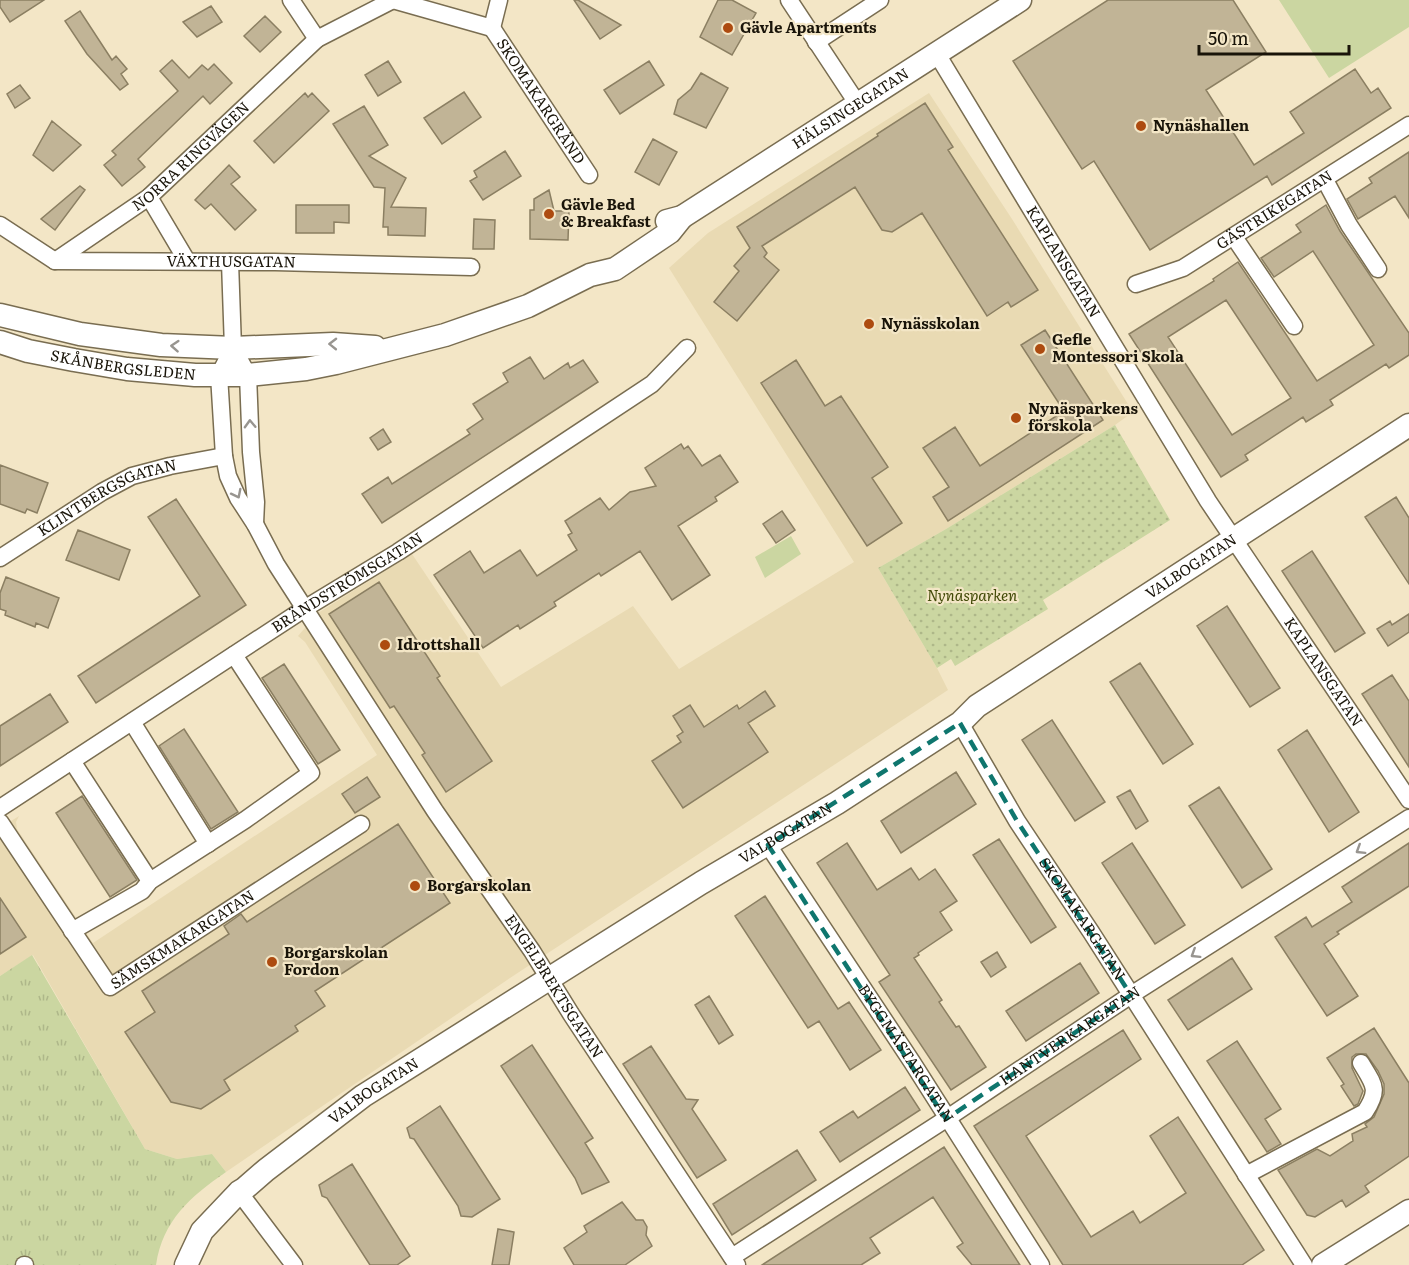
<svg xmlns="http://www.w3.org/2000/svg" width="1409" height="1265" font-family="Literata,serif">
<defs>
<pattern id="grass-tufts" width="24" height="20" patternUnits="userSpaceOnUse" patternTransform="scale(1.5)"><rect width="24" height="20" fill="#cbd6a1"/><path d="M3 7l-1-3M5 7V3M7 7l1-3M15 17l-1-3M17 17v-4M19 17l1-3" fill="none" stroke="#aeb789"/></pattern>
<pattern id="park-dots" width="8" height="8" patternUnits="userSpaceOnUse" patternTransform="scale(1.5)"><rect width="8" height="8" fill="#cbd6a1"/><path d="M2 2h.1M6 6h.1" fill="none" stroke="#aeb789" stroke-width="1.8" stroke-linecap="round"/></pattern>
</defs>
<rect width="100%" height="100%" fill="#f3e6c6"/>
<path fill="#e9dab3" d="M929,93l83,126 121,193 -18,13 -169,104 -68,39 59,100 11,22 -438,288 -284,194 -14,-18 -35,5 -32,-10 -112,-194 -33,21v-148l19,-12 -3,6 1,7 76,114 284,-188 -72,-113 -7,-6 20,-23 94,-59 89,133 132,-81 46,63 175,-107 -185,-294 39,-35z"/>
<path fill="url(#grass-tufts)" d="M32,955l113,194 32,10 35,-5 14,18c-36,25 -63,48 -70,93h-156v-289z"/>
<path fill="url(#park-dots)" d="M1115,425l55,95 -127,80 5,9 -93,57 -4,-7 -14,9 -59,-100 68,-39z"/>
<path fill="#cbd6a1" d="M1279,0h130v27l-80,51z
M791,536l10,18 -36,24 -10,-21z"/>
<path fill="#c1b496" stroke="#8b7f62" stroke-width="1.5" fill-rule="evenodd" d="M0,0h44l-34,22 -10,-15z
M574,0h4l43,25 -21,14z
M718,0h14l24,13 -24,42 -32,-18z
M1108,0h125l33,52 -60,38 48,75 50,-32 -14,-21 65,-43 16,24 7,-5 13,20 -119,77 -5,-9 -117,74 -56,-89 -12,8 -69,-108z
M211,6l11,16 -25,15 -14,-15z
M80,11l32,49 4,-4 11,13 -6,5 7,10 -8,6 -33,-36 -22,-33z
M265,16l16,16 -21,20 -16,-16z
M172,60l17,18 13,-13 6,5 6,-6 18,19 -22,21 -7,-8 -65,63 7,8 -23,19 -18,-21 12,-10 -4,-4 66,-60 -18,-20z
M388,61l13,21 -23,14 -13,-21z
M649,61l15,24 -44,29 -16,-24z
M701,73l27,15 -22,40 -32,-14 4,-14 13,-11z
M20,85l10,13 -15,10 -8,-14z
M464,92l17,25 -39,27 -18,-26z
M305,93l3,4 4,-4 17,18 -55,52 -20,-22z
M925,103l28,44 -5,3 90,140 -27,17 -3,-5 -21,14 -65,-103 -30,19 -10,-2 -27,-43 -93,59 5,7 -3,4 15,13 -42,51 -23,-19 25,-31 -5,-5 16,-18 -13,-21 141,-91 -1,-2z
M364,106l24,39 -19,11 37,22 -15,29 35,1 -1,28 -37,-1v-8h-5l2,-39 -11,-1 -41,-63z
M52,121l29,24 -28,26 -20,-16z
M653,139l24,13 -18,33 -24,-13z
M505,151l16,25 -38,24 -13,-19 7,-4 -3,-6z
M1409,152v66l-14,-22 -37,23 -11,-20 25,-16 -3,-5z
M229,165l11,12 -9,7 25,26 -21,20 -24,-26 -6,5 -10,-9z
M80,186l5,4 -30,40 -14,-11z
M549,190l5,21h15l-1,29 -38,-1v-29h4v-11z
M296,205h53v18l-15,-1v11h-38z
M1326,205l14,26 69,102v22l-20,13 -3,-4 -56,36 3,5 -27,17 -3,-5 -58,38 3,5 -27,17 -92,-143 85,-53 -1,-2 25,-17 79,119 57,-36 -61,-94 -39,26 -13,-19 40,-26 -5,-7zM1226,300l65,98 -59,37 -64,-98z
M474,219l21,1 -1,29h-21z
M1045,330l58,90 -155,101 -15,-24 16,-10 -26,-39 32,-21 25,39 84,-55 -43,-66z
M530,357l14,22 24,-16 2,5 13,-8 15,22 -216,141 -20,-29 26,-17 4,7 78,-50 -3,-4 16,-11 -10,-15 35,-22 -5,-9z
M796,360l29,46 16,-10 47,71 -16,11 30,45 -35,23 -106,-163z
M383,429l8,13 -13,8 -8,-12z
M681,444l3,5 4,-3 14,20 18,-11 18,27 -23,15 2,4 -39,25 32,49 -38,25 -32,-49 -39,25 -2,-3 -45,29 2,4 -36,23 -2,-4 -35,23 -49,-73 36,-24 14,22 36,-23 17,26 40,-26 -9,-15 4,-2 -7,-12 35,-23 9,12 21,-18 26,-6 -11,-18z
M0,465l48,18 -11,30 -10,-4 -2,4 -25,-9z
M1396,497l13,21v66l-44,-67z
M176,499l70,106 -150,98 -18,-27 122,-80 -52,-79z
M782,511l13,19 -19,13 -13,-19z
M78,530l52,20 -11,30 -53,-20z
M1312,551l53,82 -30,19 -53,-81z
M6,577l53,21 -11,30 -12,-5 -1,4 -30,-12 1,-4 -6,-2v-16z
M379,582l61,94 -3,2 55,83 -46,31 -24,-37 3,-2 -31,-47 -4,2 -61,-94z
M1227,606l53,82 -30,19 -53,-81z
M1409,614v18l-21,14 -11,-17 13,-8 2,4z
M1140,663l53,81 -30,20 -53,-82z
M284,664l56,86 -22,14 -56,-86z
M1392,675l17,26v66l-47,-73z
M765,691l10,15 -27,17 20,29 -85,56 -31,-47 29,-19 -4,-6 6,-4 -10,-16 17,-11 14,22 33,-22 2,4z
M50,694l18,28 -68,44v-40z
M1052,720l53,82 -30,19 -53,-81z
M184,729l54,83 -27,17 -52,-83z
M1307,730l52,82 -30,20 -51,-82z
M956,772l20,32 -75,49 -20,-32z
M367,777l13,20 -25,16 -13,-19z
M1219,787l53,82 -30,19 -53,-82z
M1130,790l18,31 -12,8 -19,-32z
M82,796l55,84 -27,17 -54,-84z
M398,824l52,79 -135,88 10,15 -30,20 3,5 -74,49 6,10 -29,19 -30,-7 -46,-70 30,-20 -13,-21 87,-57 -5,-8 17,-12 6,8z
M999,839l57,88 -25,16 -58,-88z
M847,843l30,47 34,-22 8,12 16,-11 22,32 -17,11 12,18 -34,23 1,2 -5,3 28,42 -3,2 17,25 3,-1 27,41 -35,23 -72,-108 11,-7 -73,-112z
M1132,843l53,82 -30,19 -53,-81z
M1409,843v43l-72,46 2,2 -15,10 34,52 -31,20 -52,-79 31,-20 6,10 40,-25 -10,-15z
M765,896l73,113 11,-7 32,48 -31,20 -31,-49 -11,7 -73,-112z
M0,898l26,39 -26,17z
M997,952l9,15 -15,10 -10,-15z
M1232,958l20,31 -64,41 -20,-30z
M1080,963l19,30 -73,48 -20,-30z
M709,996l24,39 -14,9 -24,-39z
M1374,1028l35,55v73l-44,30 4,6 -23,15 -4,-7 -27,17 -8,-2 -29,-45 39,-21 13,7 23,-15 -1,-7 15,-7 -2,-3 9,-7 10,-23v-10l-6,-13 -12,-17h-10l-4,3v11l11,23 -5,13 -4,2 -13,-20 3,-2 -17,-26z
M1123,1030l18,29 -115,77 65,101 42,-26 7,12 46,-30 -36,-57 28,-19 86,133 -22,15h-179l-89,-139z
M1237,1041l44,68 -16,10 16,25 -14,8 -60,-91z
M532,1045l61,93 -8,5 24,39 -27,12 -7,-16 -74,-112z
M651,1046l35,53 12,1 -6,9 34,51 -29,18 -74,-114z
M905,1087l15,23 -80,52 -20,-30 33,-21 5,7z
M440,1106l60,93 -28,18 -11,-1 -3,-10 -44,-67 -4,-1 -3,-10z
M944,1147l76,118h-48l-15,-18 6,-4 -30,-46 -63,41 10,15 -19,12h-99z
M797,1150l19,30 -84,55 -19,-31z
M352,1164l58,92 -13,9h-27l-43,-67 -5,-2 -3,-11z
M622,1202l14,18h7l4,7 -1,8 6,11 -27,19h-51l-10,-17 23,-16 -3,-6z
M498,1229l16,3 -5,33h-17z"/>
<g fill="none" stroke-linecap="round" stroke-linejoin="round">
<defs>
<g id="street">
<path d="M291,0l26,39"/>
<path d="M393,0l99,28 7,-28"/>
<path d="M789,0l68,103"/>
<path id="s1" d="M492,28l97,147"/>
<path d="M816,42l64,-42"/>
<path id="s2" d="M937,54l271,447 201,299"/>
<path d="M1325,180l24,45 29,44"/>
<path d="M149,197l38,64"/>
<path id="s3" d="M0,225l55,36 220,1 196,5"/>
<path d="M1234,237l60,89"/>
<path id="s4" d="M55,261l94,-64 168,-158 76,-39"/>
<path d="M230,262l3,86 15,27 3,77 5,50 -1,22"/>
<path id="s5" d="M1136,284l47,-16 226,-143"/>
<path id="s6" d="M233,348l-14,27 5,81 4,20 10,22 17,26 21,40 159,247 97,140 39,63 166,251"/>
<path id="s7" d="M0,558l102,-66 30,-16 38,-10 54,-10"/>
<path d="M132,722l76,122"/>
<path id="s8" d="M960,723l57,98 74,111 213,333"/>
<path d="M72,761l78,120"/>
<path id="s9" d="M0,808l304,-199 94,-57 254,-168 35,-36"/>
<path id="s10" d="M0,822l110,165 251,-163"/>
<path id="s11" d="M768,845l144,217 129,203"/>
<path d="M72,931l70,-40 8,-10 95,-61 66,-47 -77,-118"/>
<path d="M1246,1175l119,-63c15,-23 9,-27 -4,-49"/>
<path d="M239,1192l55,73"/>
<path id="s12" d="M732,1257l214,-138 185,-124 278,-177"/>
<path d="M24,1265h1"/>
</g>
<g id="secondary">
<path id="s13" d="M667,221l15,-4 338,-217"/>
<path d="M0,315l80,19 81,11 72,3 100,-4 42,3"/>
<path id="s14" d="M0,342l28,9 46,9 53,9 68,6h53l58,-6 30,-6 109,-28 83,-29 62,-31 25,-6 55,-37 12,-15"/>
<path id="s15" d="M186,1265l16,-34 37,-39 5,-3 22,-19 97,-74 338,-213 136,-80 123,-80 17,-17 432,-281"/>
<path d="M1323,1265l86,-54"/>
</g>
</defs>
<use href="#street" stroke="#796d51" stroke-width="19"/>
<use href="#secondary" stroke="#796d51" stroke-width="25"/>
<use href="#street" stroke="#fff" stroke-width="16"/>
<use href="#secondary" stroke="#fff" stroke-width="22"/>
</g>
<defs><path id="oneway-chevron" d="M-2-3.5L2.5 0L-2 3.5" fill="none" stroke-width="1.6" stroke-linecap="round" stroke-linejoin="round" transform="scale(1.5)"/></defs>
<g stroke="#989590">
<use href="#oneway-chevron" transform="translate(333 344) rotate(-179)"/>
<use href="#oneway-chevron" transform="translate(175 346) rotate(-176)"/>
<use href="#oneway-chevron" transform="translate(250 424) rotate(-92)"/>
<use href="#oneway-chevron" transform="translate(237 494) rotate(63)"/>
<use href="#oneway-chevron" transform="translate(1360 850) rotate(148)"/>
<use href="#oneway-chevron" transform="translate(1195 954) rotate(148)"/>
</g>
<path fill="none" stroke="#0f766e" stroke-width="4.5" stroke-dasharray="12 8" stroke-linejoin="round" d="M960,723l57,98 114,174 -185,124 -178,-274z"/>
<g fill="#ad4b10" stroke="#f3e6c6" stroke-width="2">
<circle cx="728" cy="28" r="6"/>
<circle cx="1141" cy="126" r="6"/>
<circle cx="549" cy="214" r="6"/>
<circle cx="869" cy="324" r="6"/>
<circle cx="1040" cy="349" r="6"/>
<circle cx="1016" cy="418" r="6"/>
<circle cx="385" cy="645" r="6"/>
<circle cx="415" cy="886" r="6"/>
<circle cx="272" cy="962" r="6"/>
</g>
<g text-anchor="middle" stroke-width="4.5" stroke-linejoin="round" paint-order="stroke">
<g font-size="15" font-weight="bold" fill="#191409" stroke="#f3e6c6" text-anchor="start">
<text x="740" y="33">Gävle Apartments</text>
<text x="1153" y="131">Nynäshallen</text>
<text x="561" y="210">Gävle Bed<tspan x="561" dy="17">&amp; Breakfast</tspan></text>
<text x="881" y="329">Nynässkolan</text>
<text x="1052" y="345">Gefle<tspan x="1052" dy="17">Montessori Skola</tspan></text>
<text x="1028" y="414">Nynäsparkens<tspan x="1028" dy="17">förskola</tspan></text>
<text x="397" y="650">Idrottshall</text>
<text x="427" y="891">Borgarskolan</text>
<text x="284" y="958">Borgarskolan<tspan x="284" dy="17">Fordon</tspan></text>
</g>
<g font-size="15" fill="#191409" stroke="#f3e6c6">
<text dy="5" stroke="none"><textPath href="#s1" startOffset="88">SKOMAKARGRÄND</textPath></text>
<text dy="5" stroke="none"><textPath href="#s13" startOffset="216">HÄLSINGEGATAN</textPath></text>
<text dy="5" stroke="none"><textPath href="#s4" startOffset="172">NORRA RINGVÄGEN</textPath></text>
<text dy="5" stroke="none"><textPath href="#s5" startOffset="158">GÄSTRIKEGATAN</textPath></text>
<text dy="5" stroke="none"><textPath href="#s3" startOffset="242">VÄXTHUSGATAN</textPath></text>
<text dy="5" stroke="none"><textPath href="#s2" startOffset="243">KAPLANSGATAN</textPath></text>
<text dy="5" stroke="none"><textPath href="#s14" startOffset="126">SKÅNBERGSLEDEN</textPath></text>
<text dy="5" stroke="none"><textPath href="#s7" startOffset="124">KLINTBERGSGATAN</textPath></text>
<text dy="5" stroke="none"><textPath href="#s15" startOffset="1232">VALBOGATAN</textPath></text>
<text dy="5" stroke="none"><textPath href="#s9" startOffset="414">BRÄNDSTRÖMSGATAN</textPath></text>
<text dy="5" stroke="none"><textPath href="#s2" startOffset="729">KAPLANSGATAN</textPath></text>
<text dy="5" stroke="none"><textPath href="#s15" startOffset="746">VALBOGATAN</textPath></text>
<text dy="5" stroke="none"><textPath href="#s8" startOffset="231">SKOMAKARGATAN</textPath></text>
<text dy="5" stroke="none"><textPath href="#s10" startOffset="285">SÄMSKMAKARGATAN</textPath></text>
<text dy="5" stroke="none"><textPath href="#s6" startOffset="738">ENGELBREKTSGATAN</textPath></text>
<text dy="5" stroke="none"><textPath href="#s12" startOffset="404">HANTVERKARGATAN</textPath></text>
<text dy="5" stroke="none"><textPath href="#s11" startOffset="250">BYGGMÄSTARGATAN</textPath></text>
<text dy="5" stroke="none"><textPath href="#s15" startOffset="260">VALBOGATAN</textPath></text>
</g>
<g font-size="15" font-style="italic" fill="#414907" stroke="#f3e6c6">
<text x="972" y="601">Nynäsparken</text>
</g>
</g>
<path d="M1199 45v9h150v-9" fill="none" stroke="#191409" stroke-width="3"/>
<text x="1208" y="45" font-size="18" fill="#191409" stroke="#f3e6c6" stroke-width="4.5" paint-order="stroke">50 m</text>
</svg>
